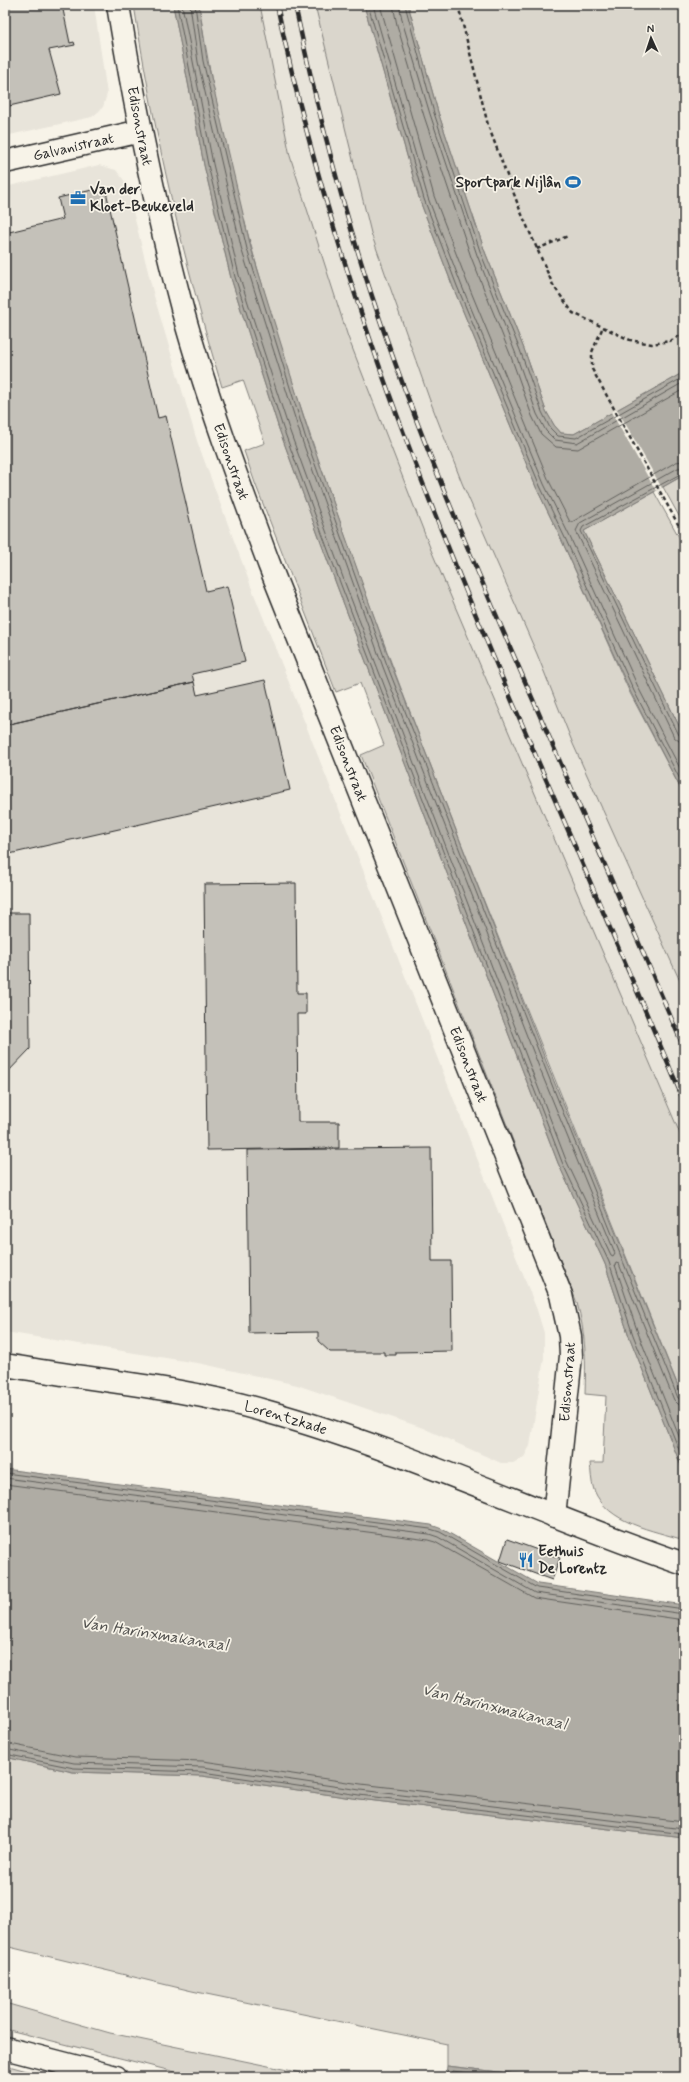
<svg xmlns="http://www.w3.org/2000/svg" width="689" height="2082" font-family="Mynerve,sans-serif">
<rect width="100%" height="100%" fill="#f7f3e8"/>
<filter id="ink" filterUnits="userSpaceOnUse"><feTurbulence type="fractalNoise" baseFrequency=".025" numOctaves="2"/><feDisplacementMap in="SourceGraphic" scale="8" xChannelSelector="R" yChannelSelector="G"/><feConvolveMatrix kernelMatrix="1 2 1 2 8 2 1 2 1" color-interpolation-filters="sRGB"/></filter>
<g filter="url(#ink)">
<path fill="#e8e4da" d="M5,5h89l13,89 -4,13 -5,5 -6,5 -87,19z
M199,5h165l5,21 167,461 148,308v606l-135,-332 -74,-191z
M99,165l17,5 10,13 28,113 43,145 55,148 285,721 7,23v25l-14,88 -6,11 -11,6h-12l-78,-35 -126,-43 -94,-21 -198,-32v-1145z"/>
<path fill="#dad6cc" stroke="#82807c" d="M134,5h39l31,160 27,113 48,151 58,157 221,577 47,101 24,72 55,137v67c-31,-10 -76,-16 -90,-50 -3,-8 -3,-19 -4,-27h13l3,-67 -21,-2c1,-32 1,-60 -8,-91l-216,-548 23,-10 -24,-62 -24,9 -81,-209 -11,-32 21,-8 -22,-63 -21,7c-38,-125 -68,-252 -88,-382z
M199,5h61l30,151 58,181 83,213 253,593v258c-70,-175 -141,-350 -210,-525 -40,-102 -80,-203 -117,-306 -65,-184 -130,-371 -158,-565z
M315,5h49l56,196 33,86 83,200 26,54 68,152 54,102v195l-111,-246 -36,-90 -75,-171 -33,-85 -58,-165z
M408,5h276v367l-110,62 -13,-1 -7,-8 -8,-14 -22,-62 -39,-97 -47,-140z
M684,475v50l-21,-38z
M654,492l30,54v190l-100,-205z
M5,1757l68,15 129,4 157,23 325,39v239h-142l-95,-11v-22l-255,-53 -187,-45z
M5,2003l105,30 211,44h-126l-190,-48z
M5,2065l44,12h-44z"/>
<path fill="#afaca4" stroke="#7a7874" d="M173,5h26l8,55 44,188 59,189 81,227 158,405 135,332v72l-55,-137 -24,-72 -47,-101 -221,-577 -58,-157 -48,-151 -27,-113z
M364,5h44l30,107 47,140 39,97 22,62 8,14 7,8 13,1 110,-62v103l-100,56 100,205v59l-53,-102 -69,-152 -26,-54 -83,-200 -33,-86z
M5,1469l426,56 11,4 96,55 146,21v233l-325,-39 -157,-23 -129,-4 -68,-15z
M447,2066l95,11 -96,-1z"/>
<path fill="#f7f3e8" d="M617,409l45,79 -6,3 -45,-79z"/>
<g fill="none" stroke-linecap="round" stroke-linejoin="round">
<path stroke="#605f5b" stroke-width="1" d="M177,5l31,160 27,112 48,151 58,157 221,577 47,100 24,73 51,127
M182,5l31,159 26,111 49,151 57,157 221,577 45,95 2,1 2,-3 -74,-181 -158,-405 -81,-227 -60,-189 -44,-189 -8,-57
M195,5l8,56 44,188 59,190 81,226 159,405 132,328 6,3
M368,5l56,194 33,87 83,200 26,54 68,151 50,96
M373,5l55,193 33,86 83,200 26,53 69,152 45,87
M380,5l54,191 33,86 82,199 21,41h2l104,-60 8,-1
M393,5l4,20 27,91 47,141 39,97 22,62 9,18 15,13 22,2 106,-60
M399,5l4,19 27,90 47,141 38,97 22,62 9,17 9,9 22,3 107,-61
M405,5l29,108 47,141 39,96 22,62 8,16 8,8 18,2 108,-61
M684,467l-6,1 -98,55 -4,8 98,206 5,4 5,1
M684,472l-101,55 -2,4 89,186 9,18 5,2
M684,1406l-6,-2 -4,-4 -55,-136 -3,-1 -1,2 23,68 46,116
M5,1473l425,56 10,3 97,56 147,21
M5,1478l424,56 9,3 97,56 149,21
M5,1484l423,56 7,2 99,56 150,22
M5,1743l70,14 128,4 158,23 323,38
M5,1749l69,14 129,4 157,23 324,39
M5,1754l69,14 128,4 157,23 325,39
M450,2077l2,-6 55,6"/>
</g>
<path fill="#c4c1b9" stroke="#2b2b2b" d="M5,5h57l8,38 4,-1 1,3 -26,5 12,44 -56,13z
M105,187l53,231 8,-2 40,175 21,-5 18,76 -53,12 2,8 -189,43v-492l58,-14 -5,-21z
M265,680l25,110 -285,65v-130l189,-43 3,13z
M296,883l1,110h9v21h-9l1,108h41v26l-132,2 -3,-266z
M5,913h24l1,136 -25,26z
M431,1148l1,113h19l1,90 -56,1v3h-12v-3h-54l-12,-11v-9l-69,1 -2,-183z
M507,1539l53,19 -8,22 -52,-19z"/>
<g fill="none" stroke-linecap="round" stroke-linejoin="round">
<defs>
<g id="minor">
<path id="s1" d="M118,5c17,103 38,206 65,307 24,86 55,169 86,252l292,731 9,41 1,20 -17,160"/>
<path id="s2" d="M5,162l136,-31"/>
<path d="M5,2048l111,29"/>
</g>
<g id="tertiary">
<path id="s3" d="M5,1365c86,15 176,22 260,46 144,40 278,105 419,153"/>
</g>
</defs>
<use href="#minor" stroke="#2b2b2b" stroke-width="25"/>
<use href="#tertiary" stroke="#2b2b2b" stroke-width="25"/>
<path stroke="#2b2b2b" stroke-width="2.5" stroke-dasharray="4 3" stroke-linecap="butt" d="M458,5l30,120 32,85 33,75 20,28 57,27 22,4 18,-3 14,-8
M537,249l31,-13
M602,329l-10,23v17l92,166"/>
<use href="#minor" stroke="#f7f3e8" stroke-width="22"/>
<use href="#tertiary" stroke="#f7f3e8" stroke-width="22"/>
<defs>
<path id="rail" d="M277,5c50,243 138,469 235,696 58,133 115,266 172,400
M295,5c20,95 44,189 74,282 40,123 90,242 141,360 58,134 117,267 174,401"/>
</defs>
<use href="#rail" stroke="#2b2b2b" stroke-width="4.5"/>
<use href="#rail" stroke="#f7f3e8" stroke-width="3" stroke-dasharray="9" stroke-linecap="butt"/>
</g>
</g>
<defs>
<symbol id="stadium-bare" viewBox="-9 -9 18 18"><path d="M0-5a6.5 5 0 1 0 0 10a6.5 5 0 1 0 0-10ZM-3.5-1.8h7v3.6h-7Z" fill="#1f6fb2" stroke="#f7f3e8" stroke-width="2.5" paint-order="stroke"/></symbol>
<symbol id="office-bare" viewBox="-9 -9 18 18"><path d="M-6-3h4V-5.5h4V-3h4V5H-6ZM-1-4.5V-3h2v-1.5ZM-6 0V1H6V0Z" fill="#1f6fb2" stroke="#f7f3e8" stroke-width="2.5" paint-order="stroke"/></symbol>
<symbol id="restaurant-bare" viewBox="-9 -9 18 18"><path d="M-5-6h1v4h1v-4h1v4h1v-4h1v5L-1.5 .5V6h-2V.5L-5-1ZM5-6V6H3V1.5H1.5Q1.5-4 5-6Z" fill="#1f6fb2" stroke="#f7f3e8" stroke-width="2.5" paint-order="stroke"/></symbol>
</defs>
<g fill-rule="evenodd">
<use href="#stadium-bare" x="562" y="171" width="22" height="22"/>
<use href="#office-bare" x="67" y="187" width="22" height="22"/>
<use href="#restaurant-bare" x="515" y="1549" width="22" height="22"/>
</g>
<g text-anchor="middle" stroke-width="3.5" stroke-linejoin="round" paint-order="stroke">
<g font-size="15" fill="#2b2b2b" stroke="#f7f3e8">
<text dy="5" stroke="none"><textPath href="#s1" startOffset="123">Edisonstraat</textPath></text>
<text dy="5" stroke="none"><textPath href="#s2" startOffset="70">Galvanistraat</textPath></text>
<text dy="5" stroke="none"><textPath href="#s1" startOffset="471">Edisonstraat</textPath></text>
<text dy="5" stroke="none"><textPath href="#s1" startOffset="795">Edisonstraat</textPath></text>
<text dy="5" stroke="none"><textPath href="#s1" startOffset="1119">Edisonstraat</textPath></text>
<text transform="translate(567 1382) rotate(-86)" y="5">Edisonstraat</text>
<text dy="5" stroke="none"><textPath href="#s3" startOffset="286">Lorentzkade</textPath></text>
</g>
<g font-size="15" font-weight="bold" fill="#2b2b2b" stroke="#f7f3e8" text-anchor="start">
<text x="561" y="187" text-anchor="end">Sportpark Nijlân</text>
<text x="90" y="194">Van der<tspan x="90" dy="17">Kloet-Beukeveld</tspan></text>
<text x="538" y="1556">Eethuis<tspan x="538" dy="17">De Lorentz</tspan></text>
</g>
<g font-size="16" font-style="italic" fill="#53524f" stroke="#f7f3e8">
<text transform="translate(155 1633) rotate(9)" y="6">Van Harinxmakanaal</text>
<text transform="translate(495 1706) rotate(14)" y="6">Van Harinxmakanaal</text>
</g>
</g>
<rect width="689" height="2082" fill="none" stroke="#f7f3e8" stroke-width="20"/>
<rect x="10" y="10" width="669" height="2062" fill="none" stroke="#2b2b2b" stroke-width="1.5" filter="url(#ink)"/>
<g transform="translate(651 38) rotate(357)" stroke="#f7f3e8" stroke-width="3" paint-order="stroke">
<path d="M0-3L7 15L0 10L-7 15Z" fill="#2b2b2b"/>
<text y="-6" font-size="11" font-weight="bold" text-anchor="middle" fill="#2b2b2b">N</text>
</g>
</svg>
